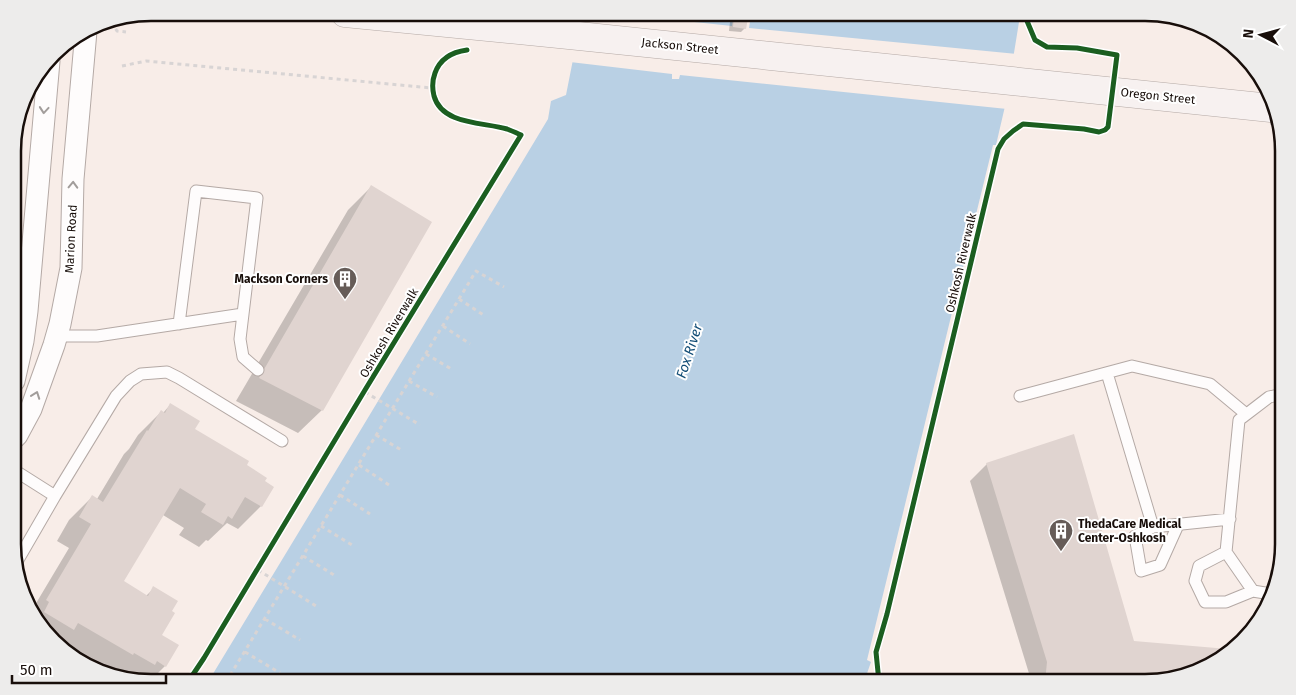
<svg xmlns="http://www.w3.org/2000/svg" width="1296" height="695" font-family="'Fira Sans',sans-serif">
<rect width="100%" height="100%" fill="#f8ede8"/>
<path fill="#b9d0e4" d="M586,13h431l-1,5 3,4 -13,80 -10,43h-3l-126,515 4,2 -7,20h-656l152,-251 188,-312 3,-18 15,-6 16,-81z"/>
<path fill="#f8ede8" d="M580,13h32l66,7 1,-4 6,1v4l47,5 2,-13h3l14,2 -2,13 268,26 -10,55 -327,-34 -1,4h-7v-5l-102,-12z"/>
<path fill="#0003" d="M735,18l10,10 -4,4 -12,-1 1,-9z
M371,187l-49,223 -24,23 -62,-32 112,-191z
M170,405l24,24 51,37 18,16 -2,24 -23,23 -11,-6 -19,18 -2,-1 -7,7 -20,-12 5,-7 -21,-13 -41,67 24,14 8,-8 17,23 -10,24 4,31 -16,16 -60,-16 -13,-8 -40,-38 -4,-10 37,-62 -12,-7 12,-21 23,-23 5,2 27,-45 5,-5 9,-14 23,-23 2,1z
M987,464l146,179 94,8 -13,13 -61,18h-122v-2l-61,-199z"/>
<path fill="#e0d4d0" d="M737,15l11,3 -2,11 -13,-2 1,-10z
M371,185l61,37 -109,189 -64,-33z
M170,403l30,18 -5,8 54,32 -2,4 20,13 -2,3 9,6 -12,20 -17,-10 -13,22 -4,-3 -5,9 -22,-13 5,-8 -26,-16 -56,93 24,15 5,-10 25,15 -6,10 3,2 -13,22 17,10 -13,22 -9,-6 -2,4 -21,-12 -1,2 -55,-32 -4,7 -30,-18 5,-10 -3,-2 45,-76 -12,-7 13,-22 11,7 44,-72 1,1 13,-21 4,3z
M1074,434l60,207 94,8 -14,15 -61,18h-108l2,-20 -61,-199z"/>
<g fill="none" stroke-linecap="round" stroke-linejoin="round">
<defs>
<path id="service" d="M243,314l-3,25 3,18 15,13
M57,336h40l146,-22 14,-116 -61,-7 -17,133
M1107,373l46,154 77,-8
M1020,396l112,-30 78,18 36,30
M14,470l41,26 -40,69
M55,496l61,-100 14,-15 11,-7 26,-2 12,6 103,63
M1153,527l-18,9 6,35 19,-6 18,-40
M1226,552l-27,14 -4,15 10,21h21l27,-11
M1271,594l-18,-3 -27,-39 13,-132 30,-23 14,-3"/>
<path id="minor" d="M14,381l9,-40 4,-30 22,-250
M14,438l3,-3 14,-26 23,-64 6,-21 11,-56 2,-89 13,-148"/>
<path id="secondary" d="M345,13l224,22 702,73"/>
</defs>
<use href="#service" stroke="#b4a9a5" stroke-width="13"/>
<use href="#minor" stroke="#b4a9a5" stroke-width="23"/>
<use href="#secondary" stroke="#b4a9a5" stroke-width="29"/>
<path stroke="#d8d4d4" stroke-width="3" stroke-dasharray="4 4" stroke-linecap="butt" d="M103,22l9,1 5,8 9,1
M122,66l24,-5 286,27
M459,299l26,17
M443,326l27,18
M426,354l27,16
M409,381l28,16
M365,392l55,33
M376,435l27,16
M359,465l30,20
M340,495l30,19
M321,526l31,19
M303,556l31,19
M258,570l58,36
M265,619l35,21
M245,652l35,21
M226,682l250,-411 28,16"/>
<use href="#service" stroke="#fefcfc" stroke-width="11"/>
<use href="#minor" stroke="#fefcfc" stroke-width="21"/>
<use href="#secondary" stroke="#f7f1f0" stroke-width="28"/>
<defs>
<path id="cycleway" d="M188,682l16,-24 161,-268 156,-255c-4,-2 -9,-4 -14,-6 -23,-7 -65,-4 -73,-33 -2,-8 -2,-15 1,-23 5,-14 17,-21 32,-23
M879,682l-3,-30 11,-38 111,-465 6,-10 9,-8 10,-7 61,5 15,3 6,-2 3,-3 9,-72 -40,-7 -30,-1 -12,-7 -8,-19v-8"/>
</defs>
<use href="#cycleway" stroke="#fff" stroke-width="8"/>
<use href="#cycleway" stroke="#1b5e20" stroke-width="5"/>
</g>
<defs><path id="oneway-chevron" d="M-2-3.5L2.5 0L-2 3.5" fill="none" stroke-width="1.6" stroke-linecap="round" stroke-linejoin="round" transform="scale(1.25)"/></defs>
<g stroke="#a29d9b">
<use href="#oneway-chevron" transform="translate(44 110) rotate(95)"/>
<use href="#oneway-chevron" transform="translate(73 185) rotate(-88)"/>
<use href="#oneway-chevron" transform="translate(36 395) rotate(-70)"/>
</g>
<defs>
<symbol id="building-pin" viewBox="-11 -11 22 30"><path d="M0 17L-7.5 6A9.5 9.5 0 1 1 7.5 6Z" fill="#665c58" stroke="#fff"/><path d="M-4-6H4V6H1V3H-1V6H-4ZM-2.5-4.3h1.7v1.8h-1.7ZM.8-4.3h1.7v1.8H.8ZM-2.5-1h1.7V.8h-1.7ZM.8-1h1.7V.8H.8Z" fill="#fff"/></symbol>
</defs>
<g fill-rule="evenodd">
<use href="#building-pin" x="331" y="265" width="28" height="38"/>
<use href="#building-pin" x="1047" y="517" width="28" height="38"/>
</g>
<g text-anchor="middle" stroke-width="4" stroke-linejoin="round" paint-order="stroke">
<g font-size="12" fill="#180e0a" stroke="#fff">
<text transform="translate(680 46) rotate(6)" y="4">Jackson Street</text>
<text transform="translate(1158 96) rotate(6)" y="4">Oregon Street</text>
<text transform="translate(71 239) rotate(-87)" y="4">Marion Road</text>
<text transform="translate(961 263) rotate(-77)" y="4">Oshkosh Riverwalk</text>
<text transform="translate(389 333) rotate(-59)" y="4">Oshkosh Riverwalk</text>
</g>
<g font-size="12" font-weight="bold" fill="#180e0a" stroke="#fff" text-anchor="end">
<text x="328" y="283">Mackson Corners</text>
<text x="1078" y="528" text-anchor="start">ThedaCare Medical<tspan x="1078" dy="14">Center-Oshkosh</tspan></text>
</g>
<g font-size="14" font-style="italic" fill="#124d76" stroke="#fff">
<text transform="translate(689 351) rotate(-72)" y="5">Fox River</text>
</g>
</g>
<path d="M0 0H1296V695H0ZM151 21H1145A130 130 0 0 1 1275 151V544A130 130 0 0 1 1145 674H151A130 130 0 0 1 21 544V151A130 130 0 0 1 151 21Z" fill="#edeceb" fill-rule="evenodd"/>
<path fill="none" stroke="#180e0a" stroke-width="2.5" d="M151 21H1145A130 130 0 0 1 1275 151V544A130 130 0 0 1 1145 674H151A130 130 0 0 1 21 544V151A130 130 0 0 1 151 21Z"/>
<g transform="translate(1261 35) rotate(276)" stroke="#ffffff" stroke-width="4" paint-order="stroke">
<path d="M0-4L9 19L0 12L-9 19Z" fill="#180e0a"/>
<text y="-8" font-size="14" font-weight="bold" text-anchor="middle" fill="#180e0a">N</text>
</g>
<path d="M12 675v8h154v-8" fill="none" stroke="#180e0a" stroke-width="2.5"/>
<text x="20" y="675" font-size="15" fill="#180e0a" stroke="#ffffff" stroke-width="4" paint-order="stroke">50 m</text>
</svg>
